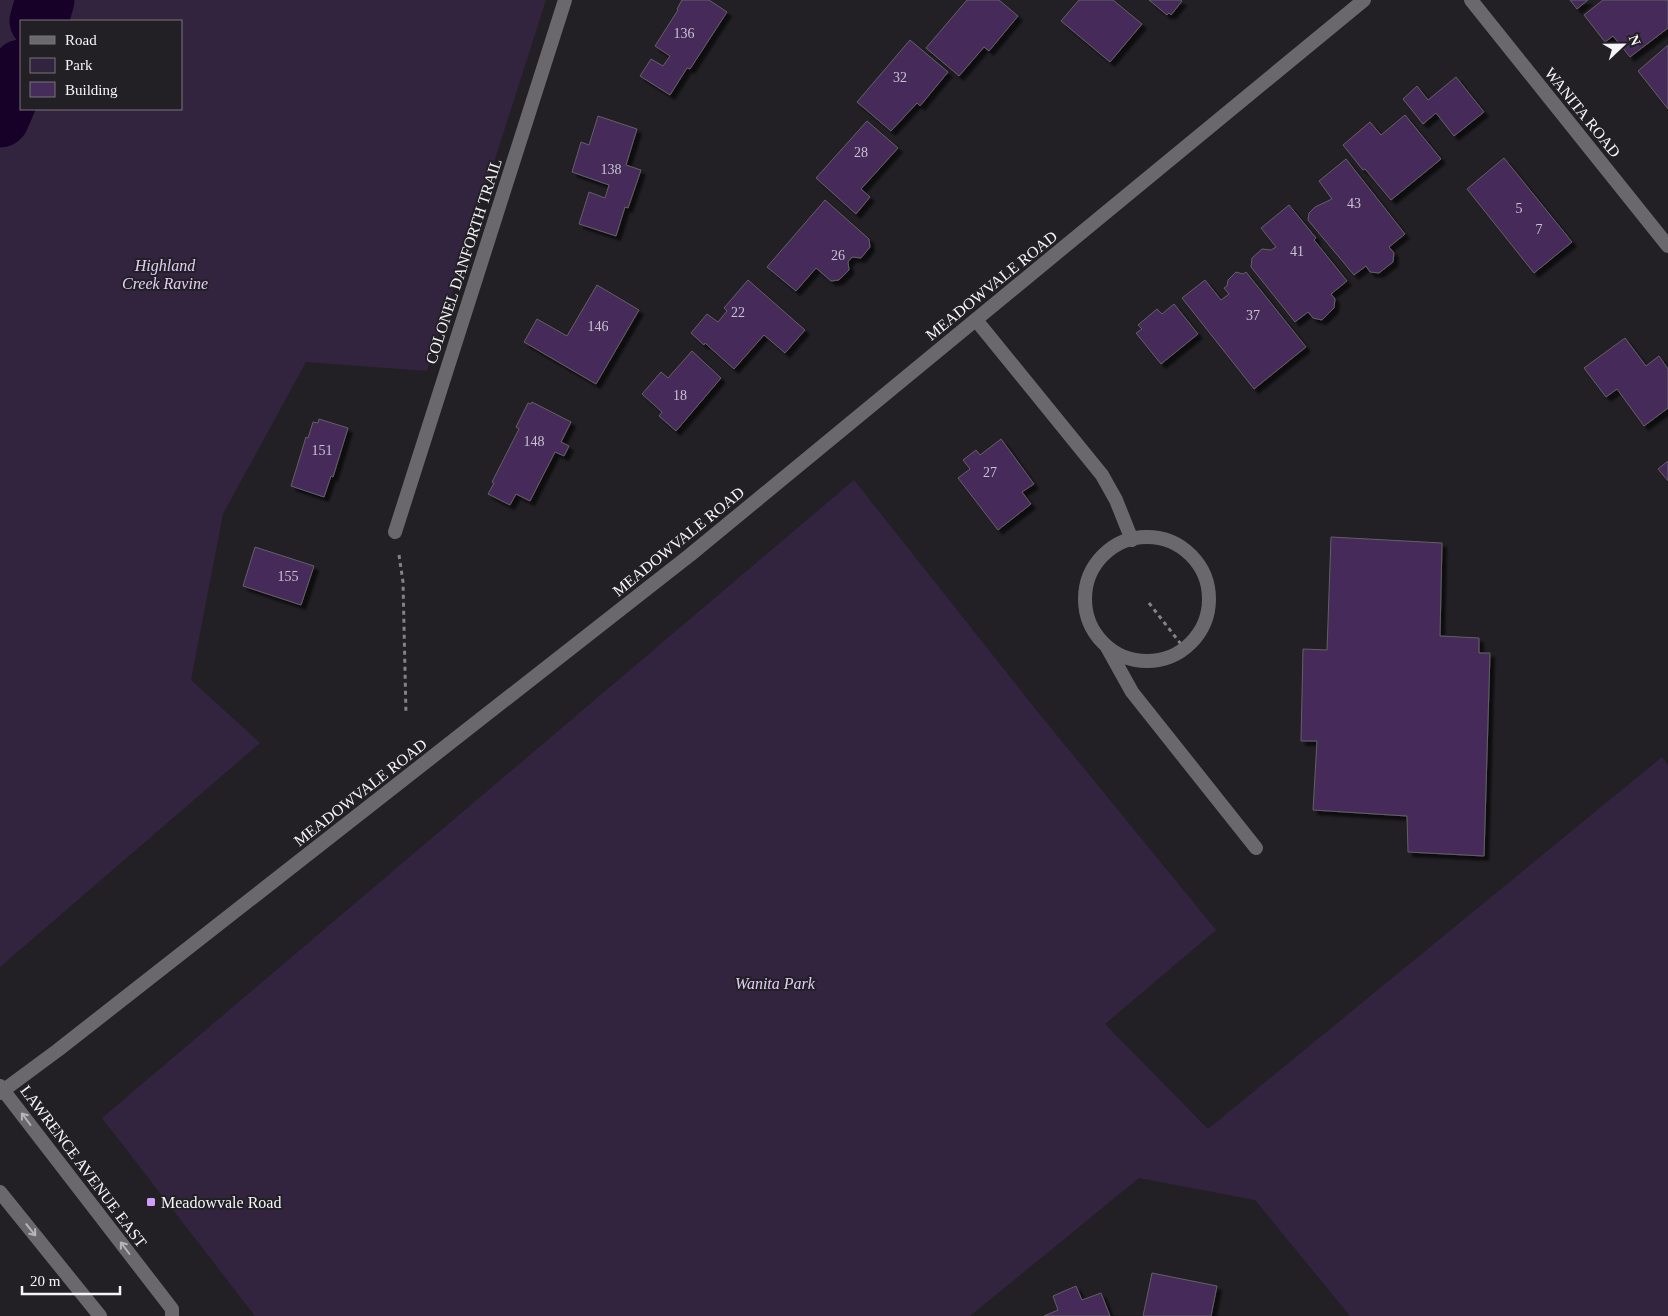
<svg xmlns="http://www.w3.org/2000/svg" width="1668" height="1316" font-family="'Times New Roman',serif">
<defs>
<filter id="shadow"><feDropShadow dx="4.5" dy="4.5" stdDeviation="1" flood-color="#0009"/></filter>
</defs>
<rect width="100%" height="100%" fill="#222024"/>
<path fill="#32243f" fill-rule="evenodd" d="M0,0h546l-119,371 -121,-9 -83,152 -32,166 69,63 -260,224zM181,21v88h-160v-88z
M854,480l183,231 179,219 -111,94 103,105 454,-372 6,8v551h-318l-95,-116 -116,-22 -169,138h-715l-153,-198z"/>
<g fill="none" stroke-linecap="round" stroke-linejoin="round">
<path stroke="#180129" stroke-width="59" d="M39,21l6,-21
M0,118l21,-49"/>
</g>
<path fill="#452c5a" stroke="#626064" filter="url(#shadow)" d="M682,0h27l18,12 -37,57 -3,-1 -17,27 -30,-19 11,-17 12,7 7,-10 -15,-10 23,-36 -1,-1z
M967,0h32l19,16 -29,35 -5,-4 -25,29 -33,-28z
M1079,0h34l29,24 -32,38 -49,-41z
M1149,0h31l2,1 -11,14 -2,-2 -2,2z
M1570,0h18l-11,9z
M1603,0h65v28l-38,29 -17,-21 -8,6 -21,-27z
M910,40l38,32 -28,34 -3,-3 -26,28 -34,-29z
M1668,45v64l-30,-38z
M1456,77l28,35 -30,24 -18,-23 -13,11 -20,-25 14,-13 11,14z
M1405,115l36,44 -50,41 -26,-31 -2,1 -20,-25 27,-23 11,13z
M598,116l39,13 -11,36 15,5 -13,38 -3,-1 -9,29 -37,-12 10,-32 16,6 4,-13 -37,-13 9,-30 8,3z
M867,121l31,27 -37,41 9,8 -14,17 -40,-36z
M1504,158l68,84 -38,31 -67,-84z
M1346,159l59,75 -16,13 5,6 -1,9 -14,11 -9,-1 -4,-6 -12,9 -46,-55 1,-7 6,-6 17,-8 -13,-18z
M825,200l44,39 1,8 -9,11 -9,-1 -4,5 1,8 -10,10 -8,1 -15,-13 -20,23 -29,-24z
M1289,205l27,33 -2,2 33,41 -16,13 4,5 -1,9 -12,12 -9,-2 -5,-6 -13,10 -44,-55 1,-9 10,-9 9,1 5,-3 -15,-19z
M1236,272l7,2 3,-2 60,75 -52,42 -72,-91 23,-18 16,20 8,-6 -5,-6 3,-2 1,-6z
M748,280l57,50 -20,23 -21,-18 -30,34 -29,-26 -1,2 -13,-12 16,-19 11,8 9,-11 -3,-3z
M597,285l42,25 -43,74 -72,-42 13,-23 30,17z
M1174,304l24,30 -37,30 -25,-31 6,-4 -4,-4 19,-16 5,5z
M1625,338l21,28 13,-10 9,13v39l-24,18 -27,-37 -11,8 -22,-29z
M692,351l29,27 -45,53 -17,-15 3,-4 -20,-18 19,-22 7,6z
M532,402l39,20 -10,20 8,4 -5,10 -9,-4 -25,49 -14,-7 -6,11 -22,-11 6,-11 -2,-1 27,-53 -3,-2 12,-24 3,1z
M319,419l29,9 -15,49 -2,-1 -7,21 -33,-11 15,-49 2,1 5,-16 5,1z
M1001,439l33,45 -12,8 9,12 -33,26 -40,-52 12,-9 -7,-9 13,-10 4,5z
M1668,461v20l-10,-12z
M1331,537l111,6 -2,93 39,2v15h11l-6,203 -76,-4 -1,-36 -94,-6 4,-69h-16l2,-92 24,1z
M255,547l59,19 -13,39 -58,-19z
M1152,1273l65,13 -6,30h-68z
M1076,1286l6,14 19,-7 9,23h-66l14,-6 -5,-14z"/>
<g fill="none" stroke-linecap="round" stroke-linejoin="round">
<path stroke="#848286" stroke-width="3" stroke-dasharray="4 4" stroke-linecap="butt" d="M399,555l4,27 3,132
M1149,603l35,45"/>
<path stroke="#6b686d" stroke-width="14" d="M976,320l126,155 14,25 16,40
M1085 599a62 62 0 1 1 124 0a62 62 0 1 1-124 0Z
M1107,647l25,45 124,156"/>
<path stroke="#6b686d" stroke-width="14" d="M1471,0l197,246
M395,532l170,-532"/>
<path stroke="#6b686d" stroke-width="14" d="M0,1093l58,-43 632,-495 674,-555"/>
<path stroke="#6b686d" stroke-width="14" d="M0,1086l172,223v7
M0,1192l100,124"/>
</g>
<defs><path id="oneway-shaft" d="M-6 0H5M1.5-3L5.5 0L1.5 3" fill="none" stroke-width="1.6" stroke-linecap="round" stroke-linejoin="round" transform="scale(1.25)"/></defs>
<g stroke="#b7b5b9">
<use href="#oneway-shaft" transform="translate(26 1119) rotate(-127)"/>
<use href="#oneway-shaft" transform="translate(31 1230) rotate(51)"/>
<use href="#oneway-shaft" transform="translate(125 1248) rotate(-127)"/>
</g>
<rect fill="#d09dfe" stroke="#222024" stroke-width="2" x="146" y="1197" width="10" height="10" rx="2.5"/>
<g text-anchor="middle" stroke-width="4" stroke-linejoin="round" paint-order="stroke">
<g font-size="14" fill="#c9c2d0">
<text x="684" y="38">136</text>
<text x="900" y="82">32</text>
<text x="861" y="157">28</text>
<text x="611" y="174">138</text>
<text x="1354" y="208">43</text>
<text x="1519" y="213">5</text>
<text x="1539" y="234">7</text>
<text x="1297" y="256">41</text>
<text x="838" y="260">26</text>
<text x="738" y="317">22</text>
<text x="1253" y="320">37</text>
<text x="598" y="331">146</text>
<text x="680" y="400">18</text>
<text x="534" y="446">148</text>
<text x="322" y="455">151</text>
<text x="990" y="477">27</text>
<text x="288" y="581">155</text>
</g>
<g font-size="16" fill="#f5f4f7" stroke="#222024">
<text transform="translate(1583 112) rotate(51)" y="6">WANITA ROAD</text>
<text transform="translate(463 261) rotate(-72)" y="6">COLONEL DANFORTH TRAIL</text>
<text transform="translate(991 285) rotate(-39)" y="6">MEADOWVALE ROAD</text>
<text transform="translate(678 541) rotate(-39)" y="6">MEADOWVALE ROAD</text>
<text transform="translate(360 792) rotate(-38)" y="6">MEADOWVALE ROAD</text>
<text transform="translate(84 1166) rotate(53)" y="6">LAWRENCE AVENUE EAST</text>
</g>
<g font-size="16" font-style="italic" fill="#e3ccfa" stroke="#222024">
<text x="165" y="271">Highland<tspan x="165" dy="18">Creek Ravine</tspan></text>
<text x="775" y="989">Wanita Park</text>
</g>
<g font-size="16" fill="#f5f4f7" stroke="#222024" text-anchor="start">
<text x="161" y="1208">Meadowvale Road</text>
</g>
</g>
<rect x="20" y="20" width="162" height="90" fill="#222024" stroke="#767578"/>
<rect x="30" y="36" width="25" height="8" fill="#6b686d" stroke="#767578"/>
<text x="65" y="45" font-size="15" fill="#f5f4f7">Road</text>
<rect x="30" y="58" width="25" height="15" fill="#32243f" stroke="#767578"/>
<text x="65" y="70" font-size="15" fill="#f5f4f7">Park</text>
<rect x="30" y="82" width="25" height="15" fill="#452c5a" stroke="#767578"/>
<text x="65" y="95" font-size="15" fill="#f5f4f7">Building</text>
<g transform="translate(1623 45) rotate(68)" stroke="#222024" stroke-width="4" paint-order="stroke">
<path d="M0-4L9 19L0 12L-9 19Z" fill="#f5f4f7"/>
<text y="-8" font-size="14" font-weight="bold" text-anchor="middle" fill="#f5f4f7">N</text>
</g>
<path d="M22 1286v8h98v-8" fill="none" stroke="#f5f4f7" stroke-width="2.5"/>
<text x="30" y="1286" font-size="15" fill="#f5f4f7" stroke="#222024" stroke-width="4" paint-order="stroke">20 m</text>
</svg>
